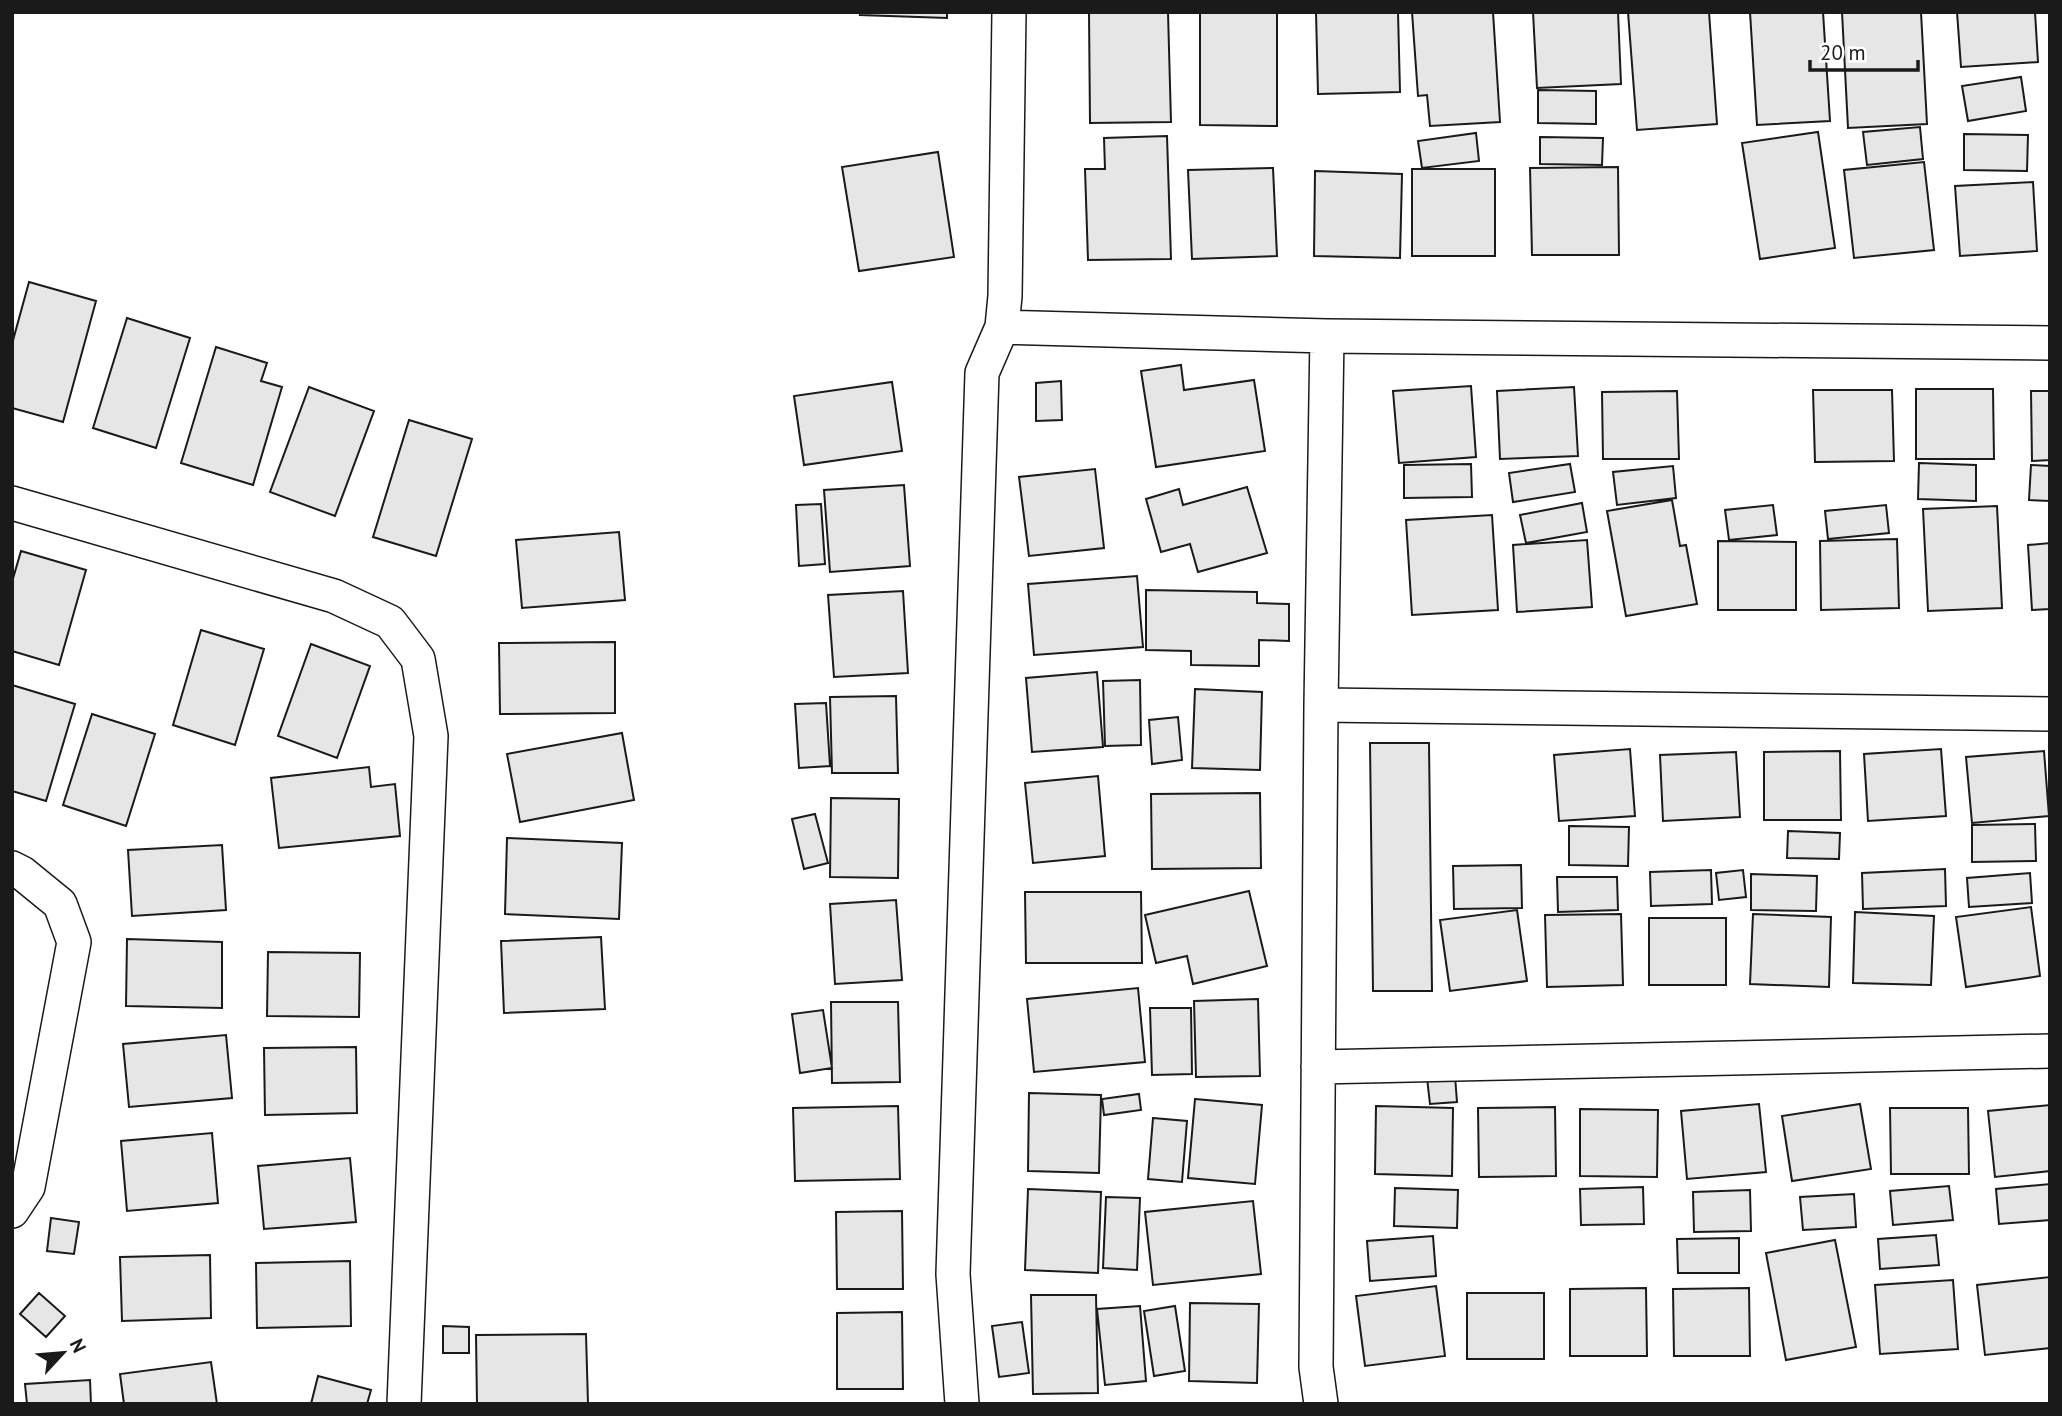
<svg xmlns="http://www.w3.org/2000/svg" width="2062" height="1416" font-family="'PT Sans',sans-serif">
<rect width="100%" height="100%" fill="#fff"/>
<path fill="#e6e6e6" stroke="#1a1a1a" stroke-width="2" d="M861,12h86v6l-87,-3z
M1089,12h79l3,110 -81,1z
M1200,12h77v114l-77,-1z
M1316,12h82l2,80 -82,2z
M1412,12h81l7,110 -70,4 -3,-31 -9,1z
M1533,12h85l3,72 -84,4z
M1628,12h81l8,112 -80,6z
M1750,12h73l7,109 -73,4z
M1842,12h79l6,112 -79,4z
M1957,12h78l3,50 -77,5z
M2021,77l5,34 -58,10 -6,-35z
M1538,90l58,1v33l-58,-1z
M1920,127l3,32 -56,6 -4,-33z
M1818,132l17,116 -75,11 -18,-116z
M1476,133l3,28 -57,7 -4,-27z
M1964,134l64,1 -1,36 -63,-1z
M1167,136l4,123 -83,1 -3,-91h20l-1,-31z
M1540,137l63,1 -1,27 -62,-1z
M938,152l16,105 -95,14 -17,-104z
M1924,162l10,88 -80,8 -10,-88z
M1618,167l1,88h-87l-2,-87z
M1273,168l4,88 -85,3 -4,-89z
M1412,169h83v87h-83z
M1315,171l87,3 -2,84 -86,-2z
M2033,182l4,69 -77,5 -5,-70z
M29,282l67,19 -33,121 -51,-14v-64z
M127,318l63,20 -34,110 -63,-20z
M216,347l51,16 -6,18 21,6 -29,98 -72,-22z
M1181,365l3,25 70,-10 11,71 -109,16 -15,-96z
M1061,381l1,39 -26,1v-38z
M892,382l10,69 -98,14 -10,-69z
M1471,386l5,71 -77,6 -6,-72z
M309,387l65,24 -39,105 -65,-24z
M1574,387l4,69 -78,3 -3,-68z
M1916,389h77l1,70h-78z
M1813,390h79l2,71 -79,1z
M1677,391l2,68h-76l-1,-67z
M2031,391h19v69l-18,1z
M409,420l63,19 -36,117 -63,-19z
M1919,463l57,2v36l-58,-2z
M1471,464l1,33 -68,1v-33z
M1570,464l5,28 -62,10 -4,-29z
M2031,465l19,1v35l-21,-1z
M1673,466l3,32 -59,7 -4,-33z
M1095,469l9,79 -75,8 -10,-79z
M904,485l6,81 -80,6 -6,-82z
M1247,487l20,66 -69,19 -8,-28 -29,8 -15,-53 33,-10 4,16z
M1672,500l8,46 6,-1 11,59 -71,12 -19,-105z
M1582,503l5,29 -61,11 -6,-28z
M821,504l4,60 -26,2 -3,-61z
M1773,505l4,30 -48,5 -4,-30z
M1886,505l3,28 -61,6 -3,-28z
M1997,506l5,102 -74,3 -5,-102z
M1492,515l6,95 -86,5 -6,-95z
M619,532l6,68 -103,8 -6,-68z
M1897,539l2,69 -78,2 -1,-69z
M1587,540l5,67 -75,5 -4,-67z
M1718,541l78,1v68h-78z
M2050,543v66l-18,1 -4,-65z
M21,551l65,19 -27,95 -47,-14v-69z
M1137,576l6,71 -109,8 -6,-71z
M1146,590l111,2v11l32,1v37l-30,-1v26l-68,-1v-14l-45,-1z
M903,591l5,82 -74,4 -6,-82z
M201,630l63,19 -29,96 -62,-20z
M615,642v71l-115,1 -1,-71z
M311,644l59,22 -33,92 -59,-22z
M1097,672l6,75 -71,5 -6,-74z
M1140,680l1,65 -36,1 -2,-65z
M12,685l63,19 -29,97 -34,-10z
M1195,689l67,3 -2,78 -68,-2z
M896,696l2,77h-66l-2,-76z
M826,703l4,63 -31,2 -4,-64z
M92,714l63,20 -29,92 -63,-21z
M1178,717l4,43 -30,4 -3,-44z
M622,733l12,67 -114,22 -13,-68z
M1370,743h59l3,248h-59z
M1630,749l5,67 -76,5 -5,-66z
M1941,749l5,67 -78,5 -4,-67z
M1840,751l1,69h-77v-68z
M2044,751l5,65 -77,7 -6,-66z
M1736,752l4,65 -77,4 -3,-66z
M369,767l2,20 24,-3 5,52 -121,12 -8,-70z
M1098,776l7,80 -72,7 -8,-80z
M1260,793l1,75 -109,1 -1,-75z
M831,798l68,1 -1,79 -68,-1z
M815,814l13,49 -24,6 -12,-50z
M2035,824l1,37 -64,1v-37z
M1569,826l60,1 -1,39 -59,-1z
M1788,831l52,2 -1,26 -52,-1z
M507,838l115,5 -3,76 -114,-5z
M222,845l4,65 -94,6 -4,-66z
M1521,865l1,43 -68,1 -1,-43z
M1945,869l1,37 -83,3 -1,-36z
M1711,870l1,34 -61,2 -1,-34z
M1743,870l3,27 -27,3 -3,-27z
M2030,873l2,30 -63,4 -2,-29z
M1751,874l66,2 -1,35 -65,-1z
M1557,877h60l1,33 -60,2z
M1249,891l18,75 -74,18 -6,-28 -31,7 -11,-48z
M1025,892h116l1,71h-116z
M896,900l6,80 -67,4 -5,-80z
M2031,907l9,69 -74,11 -10,-70z
M1517,910l10,71 -77,10 -10,-71z
M1855,912l79,4 -3,69 -78,-2z
M1621,914l2,71 -76,2 -2,-72z
M1753,914l78,3 -2,70 -79,-3z
M1649,918h77v67h-77z
M601,937l4,72 -101,4 -3,-72z
M127,939l95,3v66l-96,-2z
M268,952l92,1 -1,64 -92,-1z
M1138,988l7,74 -111,10 -7,-73z
M1258,999l2,77 -64,1 -2,-76z
M831,1002h67l2,80 -68,1z
M1150,1008h41l1,66 -40,1z
M823,1010l9,58 -32,5 -8,-59z
M226,1035l6,63 -103,9 -6,-63z
M356,1047l1,66 -92,2 -1,-67z
M1455,1076l2,26 -27,2 -3,-26z
M1029,1093l72,2 -2,78 -71,-2z
M1139,1094l2,16 -37,5 -2,-16z
M1195,1099l67,6 -7,79 -67,-6z
M1759,1104l7,68 -79,7 -6,-68z
M1860,1104l11,65 -79,12 -10,-65z
M2050,1105v66l-55,6 -7,-66z
M898,1106l2,73 -105,2 -2,-73z
M1376,1106l77,2 -1,68 -77,-2z
M1555,1107l1,69 -77,1 -1,-69z
M1890,1108h78l1,66h-78z
M1580,1109l78,1 -1,67 -77,-1z
M1153,1118l34,3 -5,61 -34,-3z
M212,1133l6,70 -91,8 -6,-70z
M350,1158l6,64 -92,7 -6,-63z
M2050,1184v36l-51,4 -3,-35z
M1949,1186l4,34 -60,5 -3,-34z
M1643,1187l1,37 -63,1 -1,-36z
M1395,1188l63,2 -1,38 -63,-2z
M1028,1189l73,3 -3,81 -73,-3z
M1750,1190l1,41 -57,1 -1,-40z
M1854,1194l2,33 -53,3 -3,-33z
M1106,1197l34,1 -3,72 -34,-2z
M1253,1201l8,73 -108,11 -8,-73z
M902,1211l1,78h-66l-1,-77z
M51,1218l28,4 -5,32 -27,-3z
M1936,1235l3,30 -59,4 -2,-30z
M1433,1236l3,40 -66,5 -3,-40z
M1739,1238v35h-61l-1,-34z
M1835,1240l21,107 -70,13 -20,-107z
M210,1255l1,63 -89,3 -2,-64z
M350,1261l1,65 -94,2 -1,-65z
M2050,1277v71l-65,7 -8,-70z
M1953,1280l5,69 -78,5 -5,-69z
M1436,1286l9,70 -80,10 -9,-70z
M1646,1288l1,68h-77v-67z
M1749,1288l1,68h-76l-1,-67z
M39,1293l26,23 -19,21 -26,-23z
M1467,1293h77v66h-77z
M1031,1295h65l2,98 -65,1z
M1190,1303l69,1 -2,79 -68,-2z
M1140,1306l6,75 -41,4 -8,-76z
M1175,1306l10,65 -31,5 -10,-65z
M902,1312l1,77h-66v-76z
M1022,1322l7,51 -30,4 -7,-51z
M443,1326l26,1v26h-26z
M586,1334l2,70h-111l-1,-69z
M211,1362l6,42h-93l-4,-30z
M318,1376l53,14 -4,14h-56z
M90,1380l1,24h-64l-2,-20z"/>
<g fill="none" stroke-linecap="round" stroke-linejoin="round">
<defs>
<path id="street" d="M1002,327l325,9 723,7
M12,503l322,93 56,26 28,37 13,77 -27,668
M1321,705l729,9
M12,868l10,5 38,31 14,38 -46,245 -16,24
M1318,1067l732,-16
M962,1404l-9,-130 29,-901 20,-46 3,-31 4,-284
M1321,1404l-5,-37 5,-662 6,-369"/>
</defs>
<use href="#street" stroke="#1a1a1a" stroke-width="36"/>
<use href="#street" stroke="#fff" stroke-width="33"/>
</g>
<rect width="2062" height="1416" fill="none" stroke="#1a1a1a" stroke-width="28"/>
<g transform="translate(63 1353) rotate(64)" stroke="#ffffff" stroke-width="5" paint-order="stroke">
<path d="M0-5L12 26L0 18L-12 26Z" fill="#1a1a1a"/>
<text y="-10" font-size="19" font-weight="bold" text-anchor="middle" fill="#1a1a1a">N</text>
</g>
<path d="M1810 60v10h108v-10" fill="none" stroke="#1a1a1a" stroke-width="3.5"/>
<text x="1820" y="60" font-size="21" fill="#1a1a1a" stroke="#ffffff" stroke-width="5" paint-order="stroke">20 m</text>
</svg>
